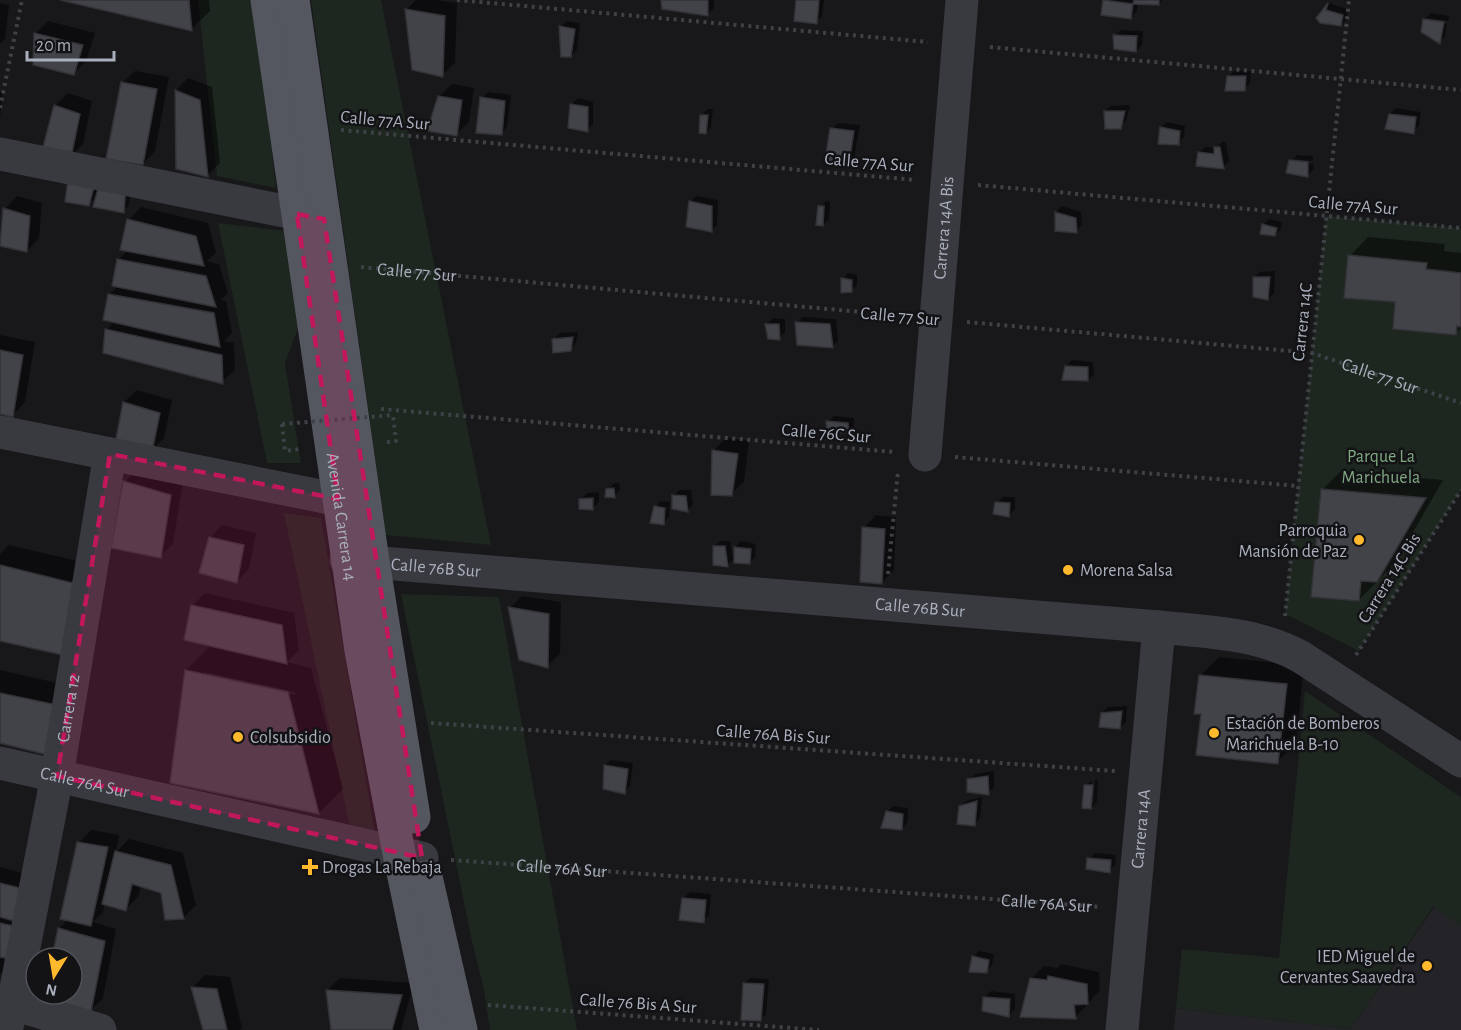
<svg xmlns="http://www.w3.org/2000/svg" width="1461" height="1030" font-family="'Alegreya Sans',sans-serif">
<rect width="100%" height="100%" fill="#18181b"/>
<path fill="#242428" d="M1434,907l27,18v105h-287l2,-22 175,21z"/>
<path fill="#1d261f" d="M198,0h56l22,188 -59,-12z
M311,0h70l110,545 -105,-10z
M1326,216l135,12v262l-102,161 -74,-37z
M218,223l69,8 13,92 -15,40 16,100h-34z
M284,513l37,5 54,315 -25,-6z
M401,594l98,3 78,433h-87l-6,-40 -13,-53z
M1305,691l156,106v128l-28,-18 -82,122 -175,-21 6,-59 97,9z"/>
<path fill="#0007" fill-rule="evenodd" d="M65,0h144l1,11 -19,18z
M416,0h20l21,3 -2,60 -13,12 -36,-65z
M663,0h51v8l-6,6z
M797,0h27l-2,16 -6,6z
M1105,0h57l-4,4 -20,-2 -1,9 -6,6z
M1332,1v3l16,5 -1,10 -6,6 -23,-7z
M0,3l9,2 -4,34 -5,5z
M1431,13l18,3 -1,5 -21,-3v3l20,3 -2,12 -5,6 -15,-23z
M48,21l47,12 -9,28 -12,12 -39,-39z
M566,21l14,2 -3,27 -6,6 -10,-29z
M1121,30l22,1 -1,14 -6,6 -21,-15z
M135,71l34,6 -14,74 -12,13 -21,-81z
M1234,71h17l-1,12 -6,6 -16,-12z
M188,78l24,9 8,76 -12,12 -32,-85z
M452,84l22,4 -5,34 -13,12 -17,-38z
M0,91l3,1 -3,26z
M488,92l23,3 -4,32 -6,6 -19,-35z
M68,93l24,8 -9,43 -12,12 -16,-50z
M578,98l15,4v22l-5,6 -18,-3 2,-23z
M1130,105l-4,16 -6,6 -15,-16 6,-5z
M1396,108l25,4 -2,14 -6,6 -23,-18z
M708,109h5l-2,18 -5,6 -4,-18z
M1167,122l18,4 -1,11 -6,6 -17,-16z
M838,123l22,2 -6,32 -6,6 -16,-34z
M1222,142h4l3,19 -6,6 -24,-14 6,-6 11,1z
M1297,155l16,1v5l-20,-2v3l20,2 1,5 -6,6 -17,-14z
M70,172l62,8 -3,25 -6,6 -25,-16 -9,9z
M17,196l25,7 -3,35 -12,13 -27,-7 5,-35z
M696,196l22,4 -1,25 -6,6 -20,-29z
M826,201h4l-1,18 -6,6 -3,-18z
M1062,206l19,6 1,13 -6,6 -20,-1v-18z
M141,207l67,16 8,30 -9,8 12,3 9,29 -7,7 5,1 6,32 -8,8 10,2 1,27 -13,12 -116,-52 9,-9 -6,-26 9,-9v-26l10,-10 1,-30z
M1269,219l13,3 -1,7 -6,6 -12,-10z
M1368,237l77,7 -1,7 17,2v75l-6,5 -58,-32 -47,-45z
M1275,271l-1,22 -6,6 -14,-21 6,-6z
M848,273l9,2v10l-6,6 -8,-12z
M803,317l33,2 2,22 -6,6 -35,-24z
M773,318l12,1v13l-5,6 -13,-14z
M578,332l-2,11 -6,7 -16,-11 6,-6z
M0,335l35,7 -10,60 -12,13 -13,-3z
M1072,360l21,2 1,12 -6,6 -22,-14z
M137,390l35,10 -8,38 -12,12 -28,-48z
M834,416l20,2v8l-5,6 -21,-10z
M726,438l23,3 -5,41 -13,12 -18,-43z
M137,469l46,13 -10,62 -13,12 -35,-74z
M1341,471l102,9 -47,82 -37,38 -37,-110z
M614,483h5l1,7 -6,6 -6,-6z
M679,490h12l2,14 -5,6 -15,-14z
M599,492v10l-6,6 -12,-8 6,-7z
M1003,497h12v12l-6,6 -12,-12z
M661,501l9,1 -1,15 -6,6 -8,-16z
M876,515l20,2 -2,53 -13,13 -17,-55z
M222,525l34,8 -7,36 -13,13 -26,-44z
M720,541h10l3,18 -5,6 -14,-18z
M741,541l15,3 -1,13 -6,6 -14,-16z
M9,545l86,20 -95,75v-86z
M205,593l89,20 5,37 -12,12 24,6 32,121 -24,24 -148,-31 15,-112 25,-25 -18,-40zM204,672l91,20v3l-91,-20z
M522,596l39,6 -1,52 -13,12 -37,-58z
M1219,657l85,9 -8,78 -19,18 -74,-49 -3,-37z
M0,670l75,17 -9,47 -66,7z
M1127,706l-1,16 -6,6 -18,-15 6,-6z
M611,760l22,3 -3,23 -6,6 -19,-27z
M994,771v16l-6,6 -19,-13 6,-6z
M1092,780l-2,23h3l2,-23h3l-1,22 -6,6 -5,-22z
M982,797l-2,21 -6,6 -14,-17 6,-6z
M893,806l15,2v14l-6,6 -15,-16z
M91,830l28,5 -3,17 13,-13 54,14 13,52 -12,12 -18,1 -4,-26 -21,-7 -3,12 -13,13 -20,-7 -2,9 -10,10 23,7 -13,69 -12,12 -45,-16h26v-36h-19l6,-29 9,-10 11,-76z
M1095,853l21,2 -1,10 -6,6 -20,-12z
M0,867l36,10 -30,98 -6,-2z
M690,892l21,2 -2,21 -6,6 -19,-23z
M979,951l15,3 -2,11 -6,6 -13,-14z
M1061,964l38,8 1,18 -25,28 -44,-39 13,-13 14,2z
M205,975l25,2 12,51 -2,2h-36l-11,-43z
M340,978l74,5 -13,47h-68l-6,-40z
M750,978l19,1 -3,35 -6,6 -16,-36z
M991,991l24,3v15l-6,6 -24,-18z"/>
<path fill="#424348" stroke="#323237" stroke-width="1.5" d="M60,0h129l3,31z
M661,0h47v16l-46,-7z
M796,0h23l-2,24 -23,-3z
M1103,0l30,4 -2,15 -30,-4z
M1134,0h25v5l-26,-1z
M1328,3l-2,7 17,5 -2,11 -21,-3 -4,-5z
M405,9l40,7 -2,61 -31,-7z
M1423,19l21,3 -4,22 -19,-12z
M559,26l16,3 -4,28h-10z
M34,33l49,12 -9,30 -41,-10z
M1113,35l24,1 -1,16 -22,-3z
M1227,76h19l-1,15h-20z
M121,82l36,7 -14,76 -37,-6z
M175,90l25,10 8,77 -32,-8z
M438,96l24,4 -5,36 -30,-5z
M480,97l25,4 -3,34 -26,-2z
M570,104l18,3v25l-20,-4z
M54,105l26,9 -9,44 -29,-7z
M1104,111h21l-4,18h-16z
M1389,114l27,3 -2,17 -29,-5z
M700,115h8l-2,19 -7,-1z
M1160,127l20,4 -1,14 -21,-1z
M830,128l24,3 -5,34 -24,-4z
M1214,147h6l4,22 -28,-3 2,-14 16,2z
M1289,160l19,2v15l-22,-4z
M69,171l27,8 -7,27 -24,-4z
M100,181l26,4 -2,28 -31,-6z
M689,201l23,5v26l-26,-5z
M818,206h6l-1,20 -7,-1z
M3,208l27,8 -3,36 -27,-6z
M1055,212l21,6 1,15 -22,-2z
M127,219l69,17 8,30 -84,-16z
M1262,224l15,4 -2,8 -15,-2z
M1348,255l79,8 -1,6 35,4v54l-4,-1 -1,9 -63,-6 2,-27 -51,-4z
M117,259l89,17 10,31 -104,-21z
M1253,277h17l-2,23 -15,-3z
M841,278l11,2v12l-11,1z
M108,294l106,19 6,34 -117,-27z
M795,322l35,2 3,24 -36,-3z
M765,324h14l1,16 -12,-1z
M105,329l117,26 1,29 -120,-31z
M573,337l-2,14 -18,2 -1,-14z
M0,350l23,5 -10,62 -13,-3z
M1065,366l23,1v14l-26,-1z
M123,402l37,11 -8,39 -37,-8z
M826,421l22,2 1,10 -22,-1z
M712,450l26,4 -6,42 -21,-1z
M123,481l48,14 -10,63 -50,-10z
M614,488l1,10 -10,-1 1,-8z
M1321,489l105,9 -49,84 -16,-1 -2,20 -48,-4z
M672,495l14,1 2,16 -16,-3z
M593,498v12l-14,-1v-10z
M995,502l15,1 -1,14 -16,-3z
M654,506l11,2 -1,17 -14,-2z
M862,527l23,2 -3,55 -22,-2z
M209,537l35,8 -7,38 -38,-10z
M713,546h12l3,21 -15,-2z
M734,547l17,2 -1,15 -16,-1z
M0,565l77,19 -14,71 -63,-14z
M191,605l91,20 5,39 -103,-24z
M508,607l41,7 -1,54 -29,-8z
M185,670l103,22 31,122 -149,-31z
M1199,675l88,9 -9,80 -82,-9 5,-41h-7z
M0,693l57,12 -9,50 -48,-12z
M1122,711l-2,18 -21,-2 2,-14z
M604,765l24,4 -3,25 -22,-5z
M988,776l1,19 -22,-3v-13z
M1084,785h9l-2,24 -9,-1z
M977,801l-2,25 -18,-2 2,-18z
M886,811l17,3 -1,16 -21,-2z
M77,842l31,5 -17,79 -31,-7z
M115,851l56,14 13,54 -19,1 -4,-27 -29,-9 -6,27 -24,-7z
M1087,858l24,2 -1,13 -24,-4z
M0,883l24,6 -6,33 -18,-5z
M682,898l24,2 -2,23 -25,-3z
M0,923l18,4 -8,32 -10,-2z
M58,928l47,13 -14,71 -47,-15 1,-3h27v-36h-20z
M972,956l17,4 -2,13 -18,-1z
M1048,976l39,8 1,20 -14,1 2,14 -56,-2 10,-39 17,2z
M743,983l21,1 -3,37 -20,-1z
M191,987l26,2 10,41h-24z
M326,990l76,5 -10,35h-61z
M983,997l27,2 -1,18 -27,-6z"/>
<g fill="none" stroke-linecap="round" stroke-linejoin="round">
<g stroke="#3f4147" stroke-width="4" stroke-dasharray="3 4.5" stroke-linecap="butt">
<path d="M457,0l471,42"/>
<path d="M990,47l471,43"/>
<path d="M0,108l22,-108"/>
<path d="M341,130l575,50"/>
<path d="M978,185l483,43"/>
<path id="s1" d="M361,267l545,49"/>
<path id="s2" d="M967,322l345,31 149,50"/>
<path d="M381,409l513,43"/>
<path d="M282,424l3,27 15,-2"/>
<path d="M387,442l9,-1 -3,-26"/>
<path d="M955,457l343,29"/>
<path d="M888,574l10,-103"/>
<path d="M1285,616l64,-616"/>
<path d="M1356,655l105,-165"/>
<path d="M431,723l684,48"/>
<path id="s3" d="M451,860l651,47"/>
<path d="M488,1005l331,25"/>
</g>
<g stroke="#393a40" stroke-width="33">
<path d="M0,154l324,65"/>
<path d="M0,432l365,73"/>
<path id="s4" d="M925,455l37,-455"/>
<path id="s5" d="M346,560l813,67c49,5 99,6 142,30l160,104"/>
<path id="s6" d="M0,763l422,95"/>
<path d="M13,1004l87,26"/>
<path id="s7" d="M6,1030l7,-26 44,-228 53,-322"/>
<path id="s8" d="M1122,1030l37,-403"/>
</g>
<g stroke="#54575f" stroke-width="33">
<path id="s9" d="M267,0l94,651 38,202 37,177"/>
<path d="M293,0l80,561 41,256"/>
<path d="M426,877l35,153"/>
</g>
<path stroke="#3f4147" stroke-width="4" stroke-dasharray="3 4.5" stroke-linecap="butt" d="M282,424l111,-9"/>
</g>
<path fill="#c2185b" fill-opacity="0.2" stroke="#c2185b" stroke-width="4.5" stroke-dasharray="12 8" stroke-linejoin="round" d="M297,214l27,5 98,639 -365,-82 53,-322 228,45z"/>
<g fill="#ffb92c" stroke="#131316" stroke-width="2">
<circle cx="1359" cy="540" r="6"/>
<circle cx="1068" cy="570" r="6"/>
<circle cx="1214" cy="733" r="6"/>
<circle cx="238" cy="737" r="6"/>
<path d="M307 858h6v6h6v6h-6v6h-6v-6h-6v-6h6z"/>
<circle cx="1427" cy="966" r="6"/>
</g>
<g text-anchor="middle" stroke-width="5" stroke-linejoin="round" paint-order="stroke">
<g font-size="18" fill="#a9afbc" stroke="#131316">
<text transform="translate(385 120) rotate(5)" y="6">Calle 77A Sur</text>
<text transform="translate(869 162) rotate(5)" y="6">Calle 77A Sur</text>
<text transform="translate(1353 205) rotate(5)" y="6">Calle 77A Sur</text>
<text dy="6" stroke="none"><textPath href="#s4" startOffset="228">Carrera 14A Bis</textPath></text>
<text dy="6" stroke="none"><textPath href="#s1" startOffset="56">Calle 77 Sur</textPath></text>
<text transform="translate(900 316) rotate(5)" y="6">Calle 77 Sur</text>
<text transform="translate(1302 322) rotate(-84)" y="6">Carrera 14C</text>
<text dy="6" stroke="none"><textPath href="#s2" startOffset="418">Calle 77 Sur</textPath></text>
<text transform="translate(826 433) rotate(5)" y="6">Calle 76C Sur</text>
<text dy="6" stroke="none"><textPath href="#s9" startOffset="522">Avenida Carrera 14</textPath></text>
<text dy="6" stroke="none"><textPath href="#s5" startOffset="90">Calle 76B Sur</textPath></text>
<text transform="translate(1389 578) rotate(-58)" y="6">Carrera 14C Bis</text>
<text dy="6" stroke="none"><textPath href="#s5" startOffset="576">Calle 76B Sur</textPath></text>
<text dy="6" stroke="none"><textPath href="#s7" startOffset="328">Carrera 12</textPath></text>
<text transform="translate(773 734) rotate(4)" y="6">Calle 76A Bis Sur</text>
<text dy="6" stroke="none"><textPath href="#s6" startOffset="87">Calle 76A Sur</textPath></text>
<text dy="6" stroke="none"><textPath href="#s8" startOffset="202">Carrera 14A</textPath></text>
<text dy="6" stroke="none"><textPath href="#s3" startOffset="111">Calle 76A Sur</textPath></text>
<text dy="6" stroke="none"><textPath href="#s3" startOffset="597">Calle 76A Sur</textPath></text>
<text transform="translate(638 1003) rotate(4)" y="6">Calle 76 Bis A Sur</text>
</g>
<g font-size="18" fill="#7fa881" stroke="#131316">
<text x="1381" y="462">Parque La<tspan x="1381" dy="21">Marichuela</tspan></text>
</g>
<g font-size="18" fill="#a9afbc" stroke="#131316" text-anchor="start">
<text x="1347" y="536" text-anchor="end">Parroquia<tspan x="1347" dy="21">Mansión de Paz</tspan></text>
<text x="1080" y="576">Morena Salsa</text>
<text x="1226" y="729">Estación de Bomberos<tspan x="1226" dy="21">Marichuela B-10</tspan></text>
<text x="250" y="743">Colsubsidio</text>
<text x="322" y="873">Drogas La Rebaja</text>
<text x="1415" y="962" text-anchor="end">IED Miguel de<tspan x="1415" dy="21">Cervantes Saavedra</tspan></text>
</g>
</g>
<g transform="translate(54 976) rotate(191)"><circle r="28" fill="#131316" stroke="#4f5158" stroke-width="1.5"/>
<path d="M0-4.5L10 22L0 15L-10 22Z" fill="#ffb92c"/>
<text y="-9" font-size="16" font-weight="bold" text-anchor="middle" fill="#a9afbc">N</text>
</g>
<path d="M27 51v9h87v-9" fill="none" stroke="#a9afbc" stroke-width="3"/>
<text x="36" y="51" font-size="18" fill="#a9afbc" stroke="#131316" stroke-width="4.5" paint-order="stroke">20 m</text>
</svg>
